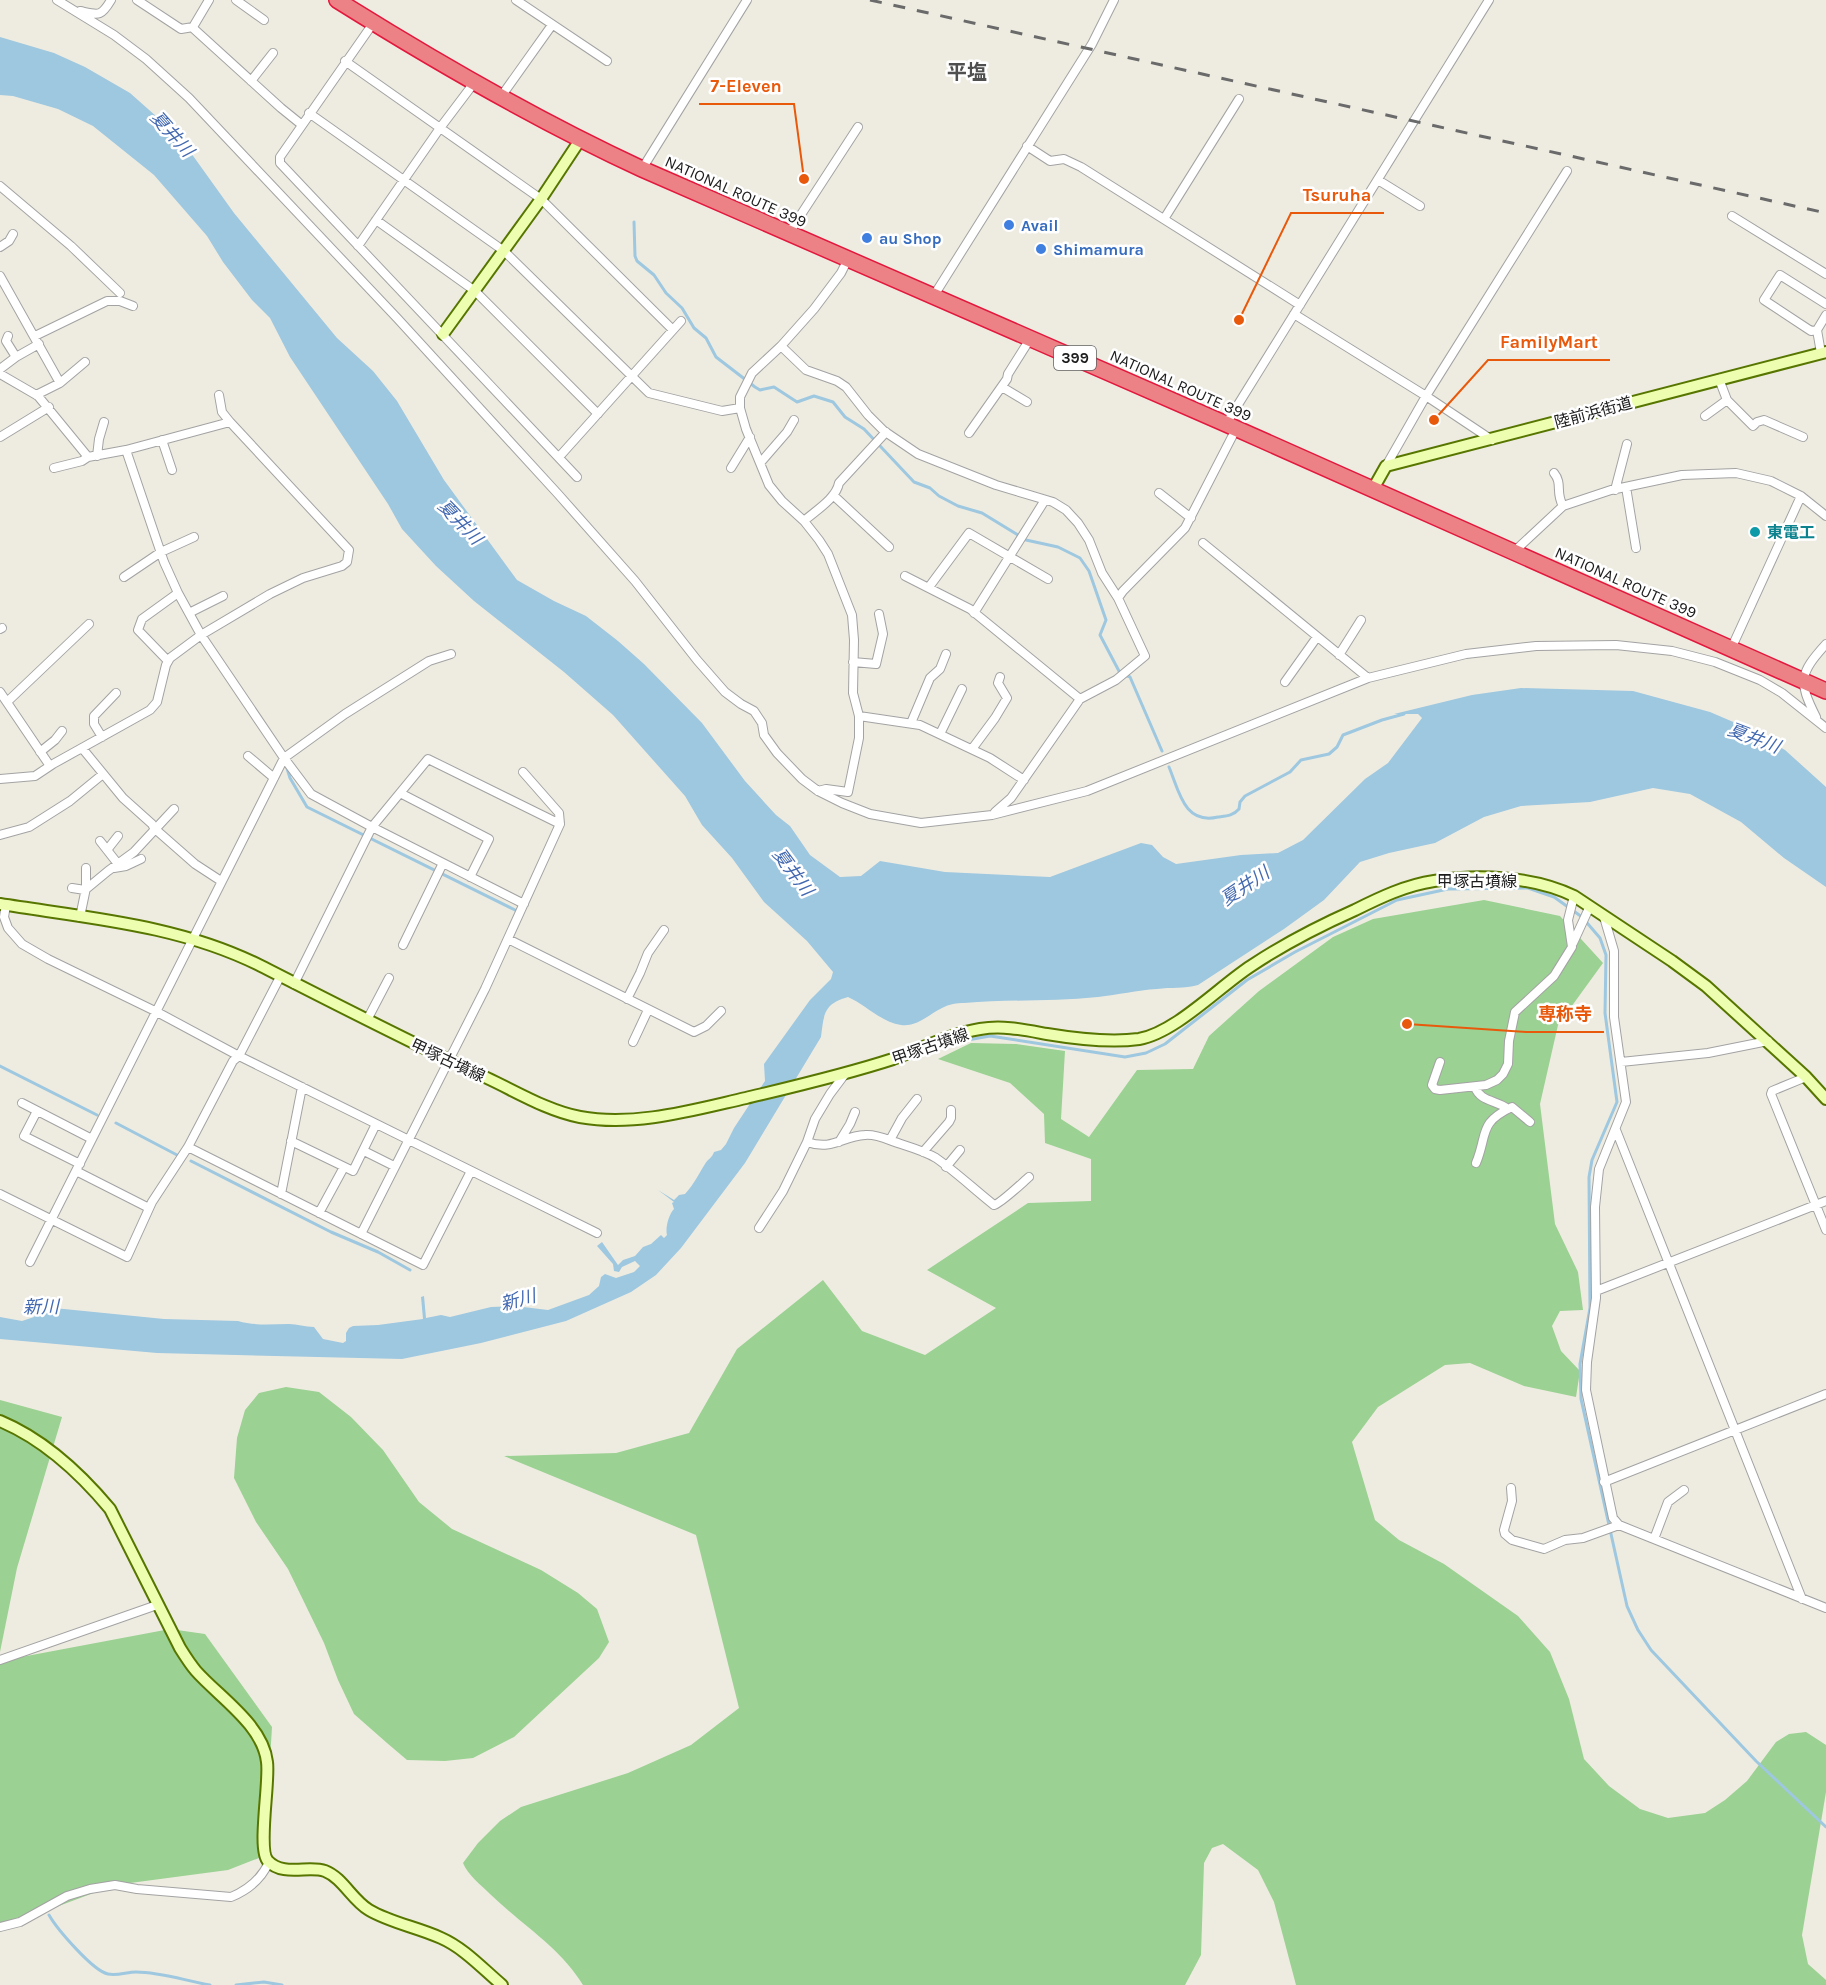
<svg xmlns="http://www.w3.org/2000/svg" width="1826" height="1985" font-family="Karla,'Noto Sans JP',sans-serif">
<rect width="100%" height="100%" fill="#eeece1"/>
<path fill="#9bd192" d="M1484,900l76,16 43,47 -45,62 -18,79 15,120 23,48 5,38 -23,1 -8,15 9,25 19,20 -4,26 -52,-11 -54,-23 -25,2 -67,42 -26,35 23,78 24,20 45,24 74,52 32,36 19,47 15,60 25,27 31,23 28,9 37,-5 20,-13 22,-19 29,-39 13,-8 17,-2 20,13v47l-24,143 6,29 18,16v5h-530l-22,-83 -16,-32 -35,-26 -11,4 -8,15 -3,92 -16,30h-602c-22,-37 -62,-61 -93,-91 -9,-9 -22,-19 -27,-31l15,-20 22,-22 21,-14 107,-34 63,-28 48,-37 -43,-173 -192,-79 112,-3 73,-20 48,-84 86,-69 39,51 63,24 71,-47 -69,-38 101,-67 63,-2v-42l-46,-16 -1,-29 -34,-31 -72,-24 33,-16 45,1 49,7 -4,68 28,18 48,-67 56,-1 16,-33 50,-45 74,-54 40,-18z
M286,1387l33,5 32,25 32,33 36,52 33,27 89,41 37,23 19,16 12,33 -10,16 -85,79 -41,21 -28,3 -38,-1 -20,-17 -33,-29 -16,-34 -14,-37 -36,-74 -32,-47 -22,-44 3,-40 8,-28 14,-17z
M0,1400l62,17 -45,151 -17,84z
M170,1629l35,5 67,93 -8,129 -36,14 -113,15 -110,41 -5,1v-266z"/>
<path fill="#9ec7e0" d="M0,37l54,16 31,14 45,26 27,24 34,36 43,60 103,125 36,33 24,30 47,79 73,100 37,21 32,15 32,25 26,23 58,59 43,58 31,34 14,11 20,29 30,22 21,-1 19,-15 65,11 105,5 91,-34 11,2 11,12 13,7 65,-9 37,-2 25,-13 62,-61 23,-16 34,-45 -4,-4h-24l78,-19 49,-7 112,3 77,21 35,15 40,23 41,37v100l-42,-29 -43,-36 -51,-28 -37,-6 -63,14 -69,4 -37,11 -49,26 -46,10 -29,9 -36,38 -40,29 -86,56c-14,4 -27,2 -41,4 -20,1 -39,6 -59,8 -45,5 -89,2 -134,6 -7,0 -15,1 -22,5 -14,7 -25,19 -41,17 -20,-3 -35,-20 -53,-28 -24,7 -24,16 -27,40l-76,126 -64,85 -25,27 -25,17 -65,29 -85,22 -79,16 -245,-6 -157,-14v-22l22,4 12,-4 2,-4 8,-6 120,12 74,2c17,5 34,3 51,3 8,0 16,3 25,3l9,12 20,4 3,-2v-8l3,-5 4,-2 25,-1 45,-6 -2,-22 3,-1 2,22 15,-3 9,2 41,-10 24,-1 33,4 41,-15 10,-9 2,-9 4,-3 11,4 18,-6 6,-6 -5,-5 -13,6 -3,5 -5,-1 -1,-7 -16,-18 5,-4 16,23 5,-5 12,-4 8,-9 8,-3 10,-9 3,3 3,-3c-2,-7 2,-21 7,-26l-2,-6 2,-1 -16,-12 16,10 5,-5 6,-1c9,-10 13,-19 20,-30 3,-5 7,-6 9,-12l7,-2 5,-6 8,-16 31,-47 -1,-17 46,-64 21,-21 2,-7 -26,-31 -43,-39 -32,-44 -30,-33 -17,-29 -72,-81 -49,-43 -90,-71 -38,-35 -34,-37 -14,-25 -98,-147 -20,-39 -18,-18 -29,-38 -16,-26 -53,-61 -61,-49 -35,-17 -45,-13 -13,-1z"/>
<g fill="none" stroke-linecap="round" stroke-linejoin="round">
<path stroke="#9ec7e0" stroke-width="3" d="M634,222l1,34 2,5 17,14 12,18 16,15 12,20 12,10 10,19 39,30 5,3 14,-3 23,15 17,-6 19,6 12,15 19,12 50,53 16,6 9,8 19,10 24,7 44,27 32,7 22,11 9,13 17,49 -6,15 20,38 10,4 32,74
M286,765l4,13 17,29 208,103
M1169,767c10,24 15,58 49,50 8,-1 15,-1 21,-8l1,-7 5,-6 45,-24 11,-12 28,-6 8,-7 6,-12 39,-15 22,-6
M962,1041l28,-5 135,21 21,-4 19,-9 82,-64 48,-28 102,-52 51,-11 80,-1 26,9 28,20 18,21 6,17 -1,58 12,89 -25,58 -3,17 1,131 -10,56 1,35 46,207 11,24 13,20 105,111 70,66
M0,1066l97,49
M116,1123l61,32
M191,1161l140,71 47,20 32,18
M49,1915c8,14 44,56 59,59 9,2 19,-2 28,-2 25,0 50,9 74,13
M236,1985l28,-3 18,3"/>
<defs>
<path id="street" d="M57,0l57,35 32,24 43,39 208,220 161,176 77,87 62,79 28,32 16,12 13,7 8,12 2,12 13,18 25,26 16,12 24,12 28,11 51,9 71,-8 95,-24 281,-113 98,-24 70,-8 80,-1 56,6 43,11 45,18 22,13 44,35
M137,0l44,29 12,-2
M209,0l-16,27 1,2 87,79 21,17
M236,0l28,20
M516,0l91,61
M79,12l1,-1c19,4 21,6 31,-11
M374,22l-94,135v6l297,314
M345,61l196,138 132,131
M251,81l22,-28
M500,98l52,-73
M309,113l195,138 145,142 73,18 18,-3
M1027,146l23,15 14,-2 17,8 219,138
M642,169l105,-169
M1378,180l42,26
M0,186l71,60 49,47
M1732,216l94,58
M1164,219l75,-120
M376,220l99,71 123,123
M789,233l69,-106
M358,246l82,-118 34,-45
M0,247l9,-6 4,-7
M0,276l60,107
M933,297l159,-253 22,-44
M1294,314l132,82 66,44
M1817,330l-6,1 -47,-31 16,-25 46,29
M8,336l-2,5 10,16
M35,336l72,-35h13l13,5
M781,346l25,24 31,11 9,6 22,28 16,16 34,23 78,31 57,17 13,8 12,13 11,17 13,33 16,25
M1821,353l-4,-23 9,-15
M0,369l16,-12 23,-13
M0,374l38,22 50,61 38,-7 104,-28
M1719,379l8,21 26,26 4,-4 7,-2 39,17
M1002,387l25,15
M36,395l24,-12 25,-21
M1705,416l22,-16
M1226,424l263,-424
M969,433l38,-54 1,-5 22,-35
M0,437l49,-30
M162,440l10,30
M126,450l38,112 14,31 23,42 83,123 27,36 61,33 152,77
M97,456l2,-17 5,-17
M559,457l122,-136
M761,462l26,-30 7,-12
M1386,466l40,-70 141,-225
M54,468l28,-7 6,-4
M731,468l19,-31
M1554,473c9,11 1,19 9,33
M1626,487l10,61
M1615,490l12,-46
M1159,493l32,25
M833,495l56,52
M804,521c11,-10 32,-22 35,-38l47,-51
M1203,543l165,135
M1515,554l3,-6 45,-42 48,-16 71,-15 54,-2 35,8 30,15 25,20
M905,576l65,33 110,90
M124,577l37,-25 33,-15
M929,587l40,-54 79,46
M189,613l34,-17
M974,613l71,-113
M0,629l2,-1
M1731,649l70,-153
M1339,655l22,-35
M168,661l-30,-31 4,-11 36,-26
M853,662l23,2 7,-30 -4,-20
M1285,682l32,-45
M0,692l50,74
M7,702l82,-78
M859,716l61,9 70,33 34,22
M1816,717c-18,-36 -17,-43 10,-73
M911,723l19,-45 10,-9 6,-15
M940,734l22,-45
M102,737l-8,-13v-8l22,-23
M82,748l41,50 29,26 2,4 41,36 26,17
M972,749l23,-31 12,-20 -9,-15 2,-6
M40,752l15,-12 7,-9
M248,756l26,22
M523,772l36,41 1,11
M0,779l35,-3 18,-12 97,-54 7,-8 9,-37 4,-7 31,-23 69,-41 33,-16 39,-12 5,-4 2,-12 -119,-128 -8,-10 -3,-17
M818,791l8,-2 22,3 11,-54v-22l-6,-23 1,-53 -2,-25 -24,-61 -9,-14 -15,-19 -22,-20 -13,-16 -23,-56 -6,-21v-11l12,-24 29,-27 33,-37 27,-36 7,-14
M400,793l89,46 -19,38
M995,812l16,-14 69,-99 36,-19 29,-24 -27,-58 5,-7 62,-63 51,-99
M0,835l29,-8 41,-26 33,-27
M100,841l18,23
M107,850l11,-14
M114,868l12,-2 15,-7
M72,888l13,2 23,-19 26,-19 40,-43
M6,905l-2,12 4,11 14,16 26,15 109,53 82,44 358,177
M80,917l6,-29v-20
M1604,917l10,34v66l12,85 -27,67 -4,38 1,91 -9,64 -1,28 27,128 6,7 207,83
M508,939l186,93 12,-6 15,-15
M1573,943l17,-37
M403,945l40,-82
M294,984l78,-157 56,-68 132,65 -75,165 -124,245
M627,999l13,-26 8,-20 16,-23
M367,1020l22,-42
M633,1042l15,-32
M1440,1062l-8,23 3,4 5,1 46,-5 11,-5 6,-6 5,-10 1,-23 6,-29 39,-36 18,-29 -4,-27 6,-24
M1621,1062l87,-9 60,-12
M1806,1077l-34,14 -1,3 55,136
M1475,1087c5,15 22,13 33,22
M22,1103l70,36
M37,1111l-13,25 56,28
M1616,1130l186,469
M890,1140l12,-22 15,-19
M291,1141l62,30 23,-47
M807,1142c26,9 35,-6 58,-7 9,-1 19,3 27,6 14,5 31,9 44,17 20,14 39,32 58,47 6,-1 28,-22 35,-28
M839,1142l11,-18 5,-12
M188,1147l235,118 48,-94
M364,1151l30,15
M923,1152l26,-30 2,-4v-8
M1476,1163c12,-29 2,-40 36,-56l18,15
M946,1167l14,-17
M76,1171l73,37
M0,1194l127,63 25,-55 36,-55 45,-86 6,-5 41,-79
M281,1194l21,-107
M319,1213l25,-46
M759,1228l24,-37 24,-49 8,-23 15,-25 15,-20
M30,1262l254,-504 61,-44 84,-53 22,-7
M1596,1291l230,-90
M1604,1482l222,-88
M1511,1488l1,13 -8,29 1,4 7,6 32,9 21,-9 18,-2 36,-13
M1654,1539l14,-37 16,-12
M0,1660l157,-55
M0,1927l20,-5 47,-26 23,-7 25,-4 22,4 94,8c17,-7 30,-17 38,-35"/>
<path id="secondary" d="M443,334l98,-135 39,-59
M1373,489l13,-23 440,-114
M0,904c88,14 180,21 261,62 75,38 150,77 226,112 30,14 61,33 93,39 55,10 113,-7 166,-19 50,-12 98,-23 147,-39 28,-10 57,-25 87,-30 23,-4 45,1 67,5 30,5 62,9 92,5 36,-6 81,-53 112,-73 33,-22 68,-40 104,-56 24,-12 51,-25 79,-29 44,-7 99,-5 140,15l98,65 34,25 100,91 20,22
M0,1421c43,18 80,52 110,88l70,139c5,8 10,16 16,23 23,26 67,54 71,91 3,20 -10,88 1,99 15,16 41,4 57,10 18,7 27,29 44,39 22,13 48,17 72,28 23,10 42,31 61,47"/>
<path id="highway" d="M337,0c99,62 199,120 305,169l584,255 600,267"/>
</defs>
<use href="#street" stroke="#a3a3a3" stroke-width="10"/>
<use href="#secondary" stroke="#577600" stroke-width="14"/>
<use href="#highway" stroke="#e3183e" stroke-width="18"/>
<use href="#street" stroke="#fff" stroke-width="8"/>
<use href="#secondary" stroke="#eefeb0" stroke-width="10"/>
<use href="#highway" stroke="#ec8286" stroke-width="15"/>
<path stroke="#6a6a6a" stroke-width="3" stroke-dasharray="12 12" stroke-linecap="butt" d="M870,0l956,213"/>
</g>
<g fill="#3f7fe0" stroke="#fff" stroke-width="2">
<circle cx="1009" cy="225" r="6"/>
<circle cx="867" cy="238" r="6"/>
<circle cx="1041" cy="249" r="6"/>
</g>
<circle fill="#0f9aa8" stroke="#fff" stroke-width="2" cx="1755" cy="532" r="6"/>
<g text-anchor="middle" stroke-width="5" stroke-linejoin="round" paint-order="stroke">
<rect fill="#fff" stroke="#606060" stroke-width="1.5" x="1054" y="346" width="42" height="24" rx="4.5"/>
<g font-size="15" font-weight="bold" fill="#1c1c1c">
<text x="1075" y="363">399</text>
</g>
<g font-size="16" fill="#1c1c1c" stroke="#fff">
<text transform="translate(736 191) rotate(24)" y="6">NATIONAL ROUTE 399</text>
<text transform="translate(1181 385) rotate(24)" y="6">NATIONAL ROUTE 399</text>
<text transform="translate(1593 412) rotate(-15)" y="6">陸前浜街道</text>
<text transform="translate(1626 582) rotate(24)" y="6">NATIONAL ROUTE 399</text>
<text x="1477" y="887">甲塚古墳線</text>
<text transform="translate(930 1046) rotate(-19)" y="6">甲塚古墳線</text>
<text transform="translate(448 1060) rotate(25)" y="6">甲塚古墳線</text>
</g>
<g font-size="16" font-weight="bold" fill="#366cbe" stroke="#fff" text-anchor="start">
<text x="1021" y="231">Avail</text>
<text x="879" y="244">au Shop</text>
<text x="1053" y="255">Shimamura</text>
</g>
<g font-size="16" font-weight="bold" fill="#0d838f" stroke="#fff" text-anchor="start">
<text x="1767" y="538">東電工</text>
</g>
<g font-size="18" font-style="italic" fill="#4369b1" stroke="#fff">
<text transform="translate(172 134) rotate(48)" y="6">夏井川</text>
<text transform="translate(460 522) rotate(46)" y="6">夏井川</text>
<text transform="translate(1754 738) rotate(21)" y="6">夏井川</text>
<text transform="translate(793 872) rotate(53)" y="6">夏井川</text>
<text transform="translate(1245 886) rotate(-34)" y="6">夏井川</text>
<text transform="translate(518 1300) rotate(-15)" y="6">新川</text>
<text transform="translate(41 1307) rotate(-1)" y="6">新川</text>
</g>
<g font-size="20" font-weight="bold" fill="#4f4f4f" stroke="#fff">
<text x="967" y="79">平塩</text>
</g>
</g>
<path fill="none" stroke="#e8590c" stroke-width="2" d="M804 179L794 104H699M1239 320L1291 213H1384M1434 420L1488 360H1610M1407 1024L1526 1032H1604"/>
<g fill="#e8590c" stroke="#fff" stroke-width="2">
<circle cx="804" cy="179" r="6"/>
<circle cx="1239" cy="320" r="6"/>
<circle cx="1434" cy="420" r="6"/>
<circle cx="1407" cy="1024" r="6"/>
</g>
<g font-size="18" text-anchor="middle" font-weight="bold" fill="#e8590c" stroke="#fff" stroke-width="5" stroke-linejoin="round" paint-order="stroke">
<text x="746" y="92">7-Eleven</text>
<text x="1337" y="201">Tsuruha</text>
<text x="1549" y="348">FamilyMart</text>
<text x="1565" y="1020">専称寺</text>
</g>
</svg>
